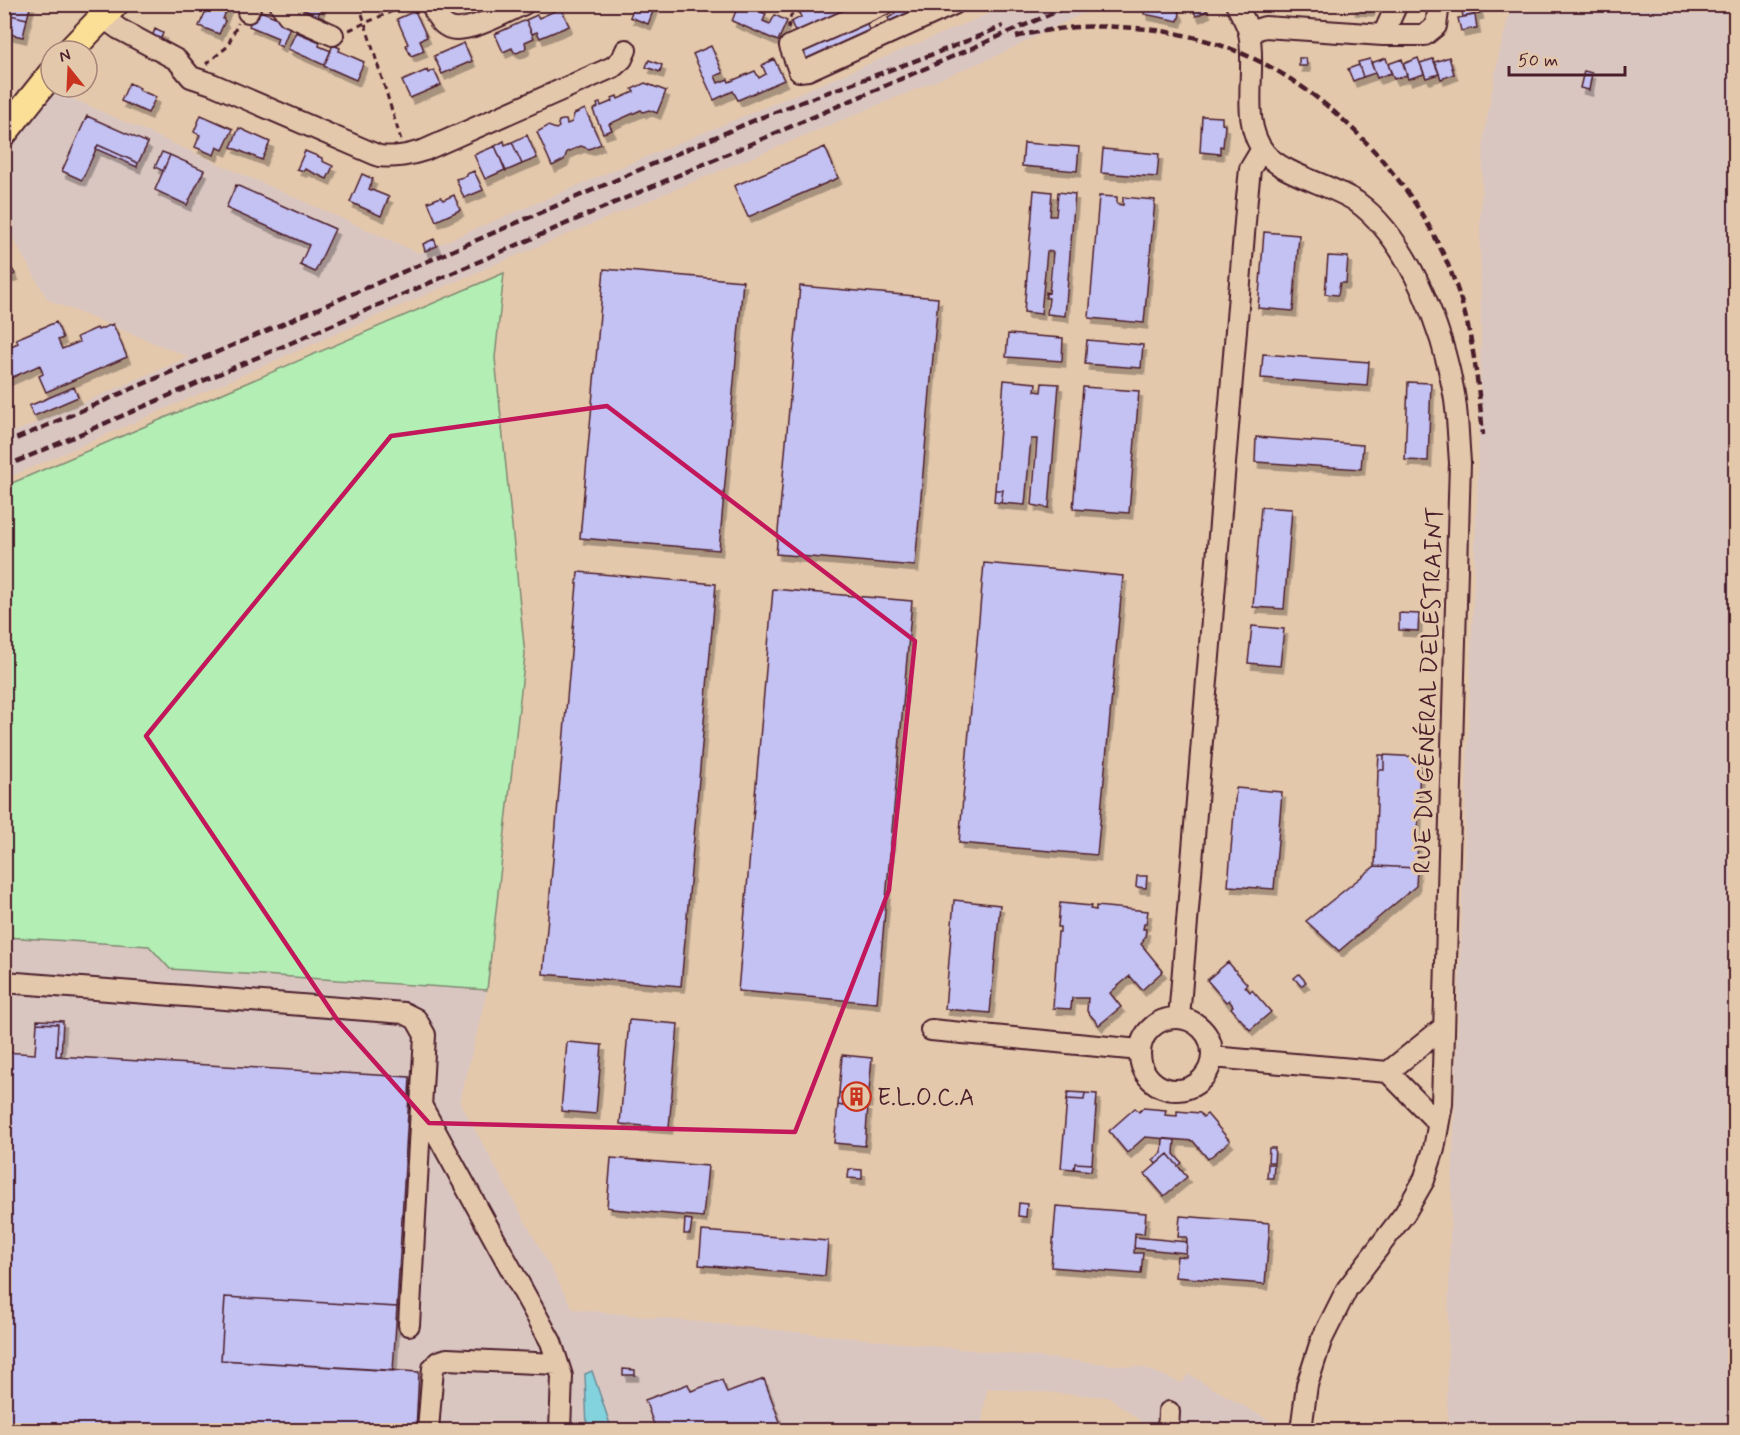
<svg xmlns="http://www.w3.org/2000/svg" width="1740" height="1435" font-family="Mynerve,sans-serif">
<defs>
<filter id="shadow"><feDropShadow dx="3.5" dy="6" stdDeviation="0" flood-color="#0004"/></filter>
</defs>
<rect width="100%" height="100%" fill="#e4c8ac"/>
<filter id="ink" filterUnits="userSpaceOnUse"><feTurbulence type="fractalNoise" baseFrequency=".0167" numOctaves="2"/><feDisplacementMap in="SourceGraphic" scale="12" xChannelSelector="R" yChannelSelector="G"/><feConvolveMatrix kernelMatrix="1 2 1 2 8 2 1 2 1" color-interpolation-filters="sRGB"/></filter>
<g filter="url(#ink)">
<path fill="#dac6c1" d="M1010,5h90l-102,50 -502,209 -491,215v-43l184,-79 -141,-57 -43,-76 -1,-91 38,-48 377,168 195,-83z
M1512,5h223v1425h-286l-2,-29 3,-163 29,-802 2,-108 -1,-103 4,-90 15,-82z
M4,937l145,9 21,23 317,21 -27,112 113,207 572,59 37,15 6,-9 98,56h-138l-9,-10 -30,-23 -122,-9 -6,42h-976z"/>
<path fill="#b3efb4" stroke="#7e8770" stroke-width="1.5" d="M504,273l-9,85 30,297 -38,335 -317,-21 -21,-23 -144,-9v-451z"/>
<path fill="#83d3df" stroke="#6c8b97" stroke-width="1.5" d="M592,1371l20,59h-25l-2,-56z"/>
<path fill="#c4c1f3" stroke="#4a1f2b" stroke-width="1.5" filter="url(#shadow)" d="M11,4h20l-4,15 -21,-5 2,-7 2,1z
M209,4h20l-6,15 2,2 -6,13 -20,-8z
M297,4h26l-7,16 -22,-9z
M473,4l2,4 -13,5 -4,-9z
M635,4h21l-8,20 -18,-7z
M729,4h15l22,10 -3,7 7,3 5,-9 12,6 -9,20 -46,-20 5,-13z
M820,4h6l2,6 8,-3 -1,-3h29l-68,30 -5,-12 10,-5 -2,-4z
M907,4h31l-46,21 -4,-7 7,-4 -1,-4z
M1204,4l3,7 -11,5 -3,-7z
M1353,4h18v6l-19,-1z
M1461,4h17l2,9 -17,4z
M1145,7l33,3 2,4 -2,7 -34,-7z
M561,8l8,18 -29,12 -3,-6 -5,2 -6,-14 11,-5 2,3z
M256,9l29,12 -1,4 6,2 -8,20 -6,-3 2,-6 -29,-12z
M415,11l12,26 -7,3 4,11 -13,5 -5,-11 2,-1 -11,-25z
M6,14l21,5 -4,18 -18,-4 2,-11 -2,-1z
M1475,15l2,13 -16,3 -3,-13z
M526,20l8,18 -9,4 1,5 -1,2 -8,4 -3,-1 -2,-4 -9,4 -8,-18z
M866,23l5,11 -66,29 -5,-11z
M155,29l8,4 -3,7 -8,-3z
M296,32l24,10 -1,4 12,5 -7,14 -36,-16z
M464,43l8,18 -30,13 -8,-18z
M333,45l7,3 -1,3 25,11 -8,18 -32,-14z
M711,46l12,27 -8,3 3,7 10,-4 1,3 26,-11 4,7 7,-4 -4,-9 12,-6 10,21 -46,20 -5,-9 -19,9 -21,-46z
M1449,57l5,17 -13,5 -6,-17z
M1299,58h7l1,8h-8z
M1386,58l5,15 -14,5 -6,-15z
M1418,58l6,16 -16,5 -5,-15z
M1370,59l5,14 -12,4 -5,-15z
M1402,59l5,16 -13,4 -6,-15z
M1433,59l6,15 -13,4 -6,-15z
M649,60l13,5 -2,7 -14,-5z
M1359,65l4,12 -10,4 -5,-12z
M427,70l1,3 6,-3 7,15 -31,13 -8,-17z
M1584,71l8,2 -3,17 -9,-2z
M129,83l11,5 -1,2 17,7 -8,16 -27,-12z
M645,83l21,8 -9,22 -8,-3 -6,2 -2,-2 -32,14 3,6 -9,3 -10,-23 5,-3 -1,-3 3,-1 1,3 12,-5 -1,-3 5,-2 1,3 16,-7 -2,-3z
M585,109l16,35 -12,5 -8,-3 -14,6 -3,8 -12,6 -15,-34 11,-6 8,3 3,-2 -1,-3 1,-3 4,-1h3l1,4 5,-2 2,-8z
M201,115l32,14 -10,21 -6,-3 -3,8 -19,-8 5,-12 -6,-3z
M87,116l61,27 -10,20 -40,-18 -16,35 -20,-9z
M1202,116l20,1v7l3,1 -2,22 -3,-1v8l-20,-2z
M239,128l31,14 -8,18 -31,-13z
M527,135l10,23 -15,6 -10,-22z
M504,141l1,4 7,-3 10,22 -16,7 -11,-25z
M1024,143l55,4 -2,24 -55,-5z
M98,145l40,18 -1,4 -41,-18z
M495,146l10,24 -20,9 -11,-24z
M825,147l13,31 -90,39 -14,-31z
M1103,149l56,5 -2,23 -56,-4z
M305,151l17,7v3l11,5 -6,13 -22,-10 -1,2 -7,-2z
M162,152l8,3 -7,16 -8,-4z
M170,155l34,15 -17,35 -32,-15z
M474,171l9,19 -19,8 -8,-19 11,-3v-2z
M362,174l11,5 -4,10 20,8 -8,19 -31,-14z
M236,185l99,44 -20,43 -15,-7 9,-20 -83,-37z
M1034,190l18,2 -2,24h6l2,-24 17,2 -10,122 -18,-2 2,-16h-3v-6l3,1 4,-41 -6,-1 -6,63 -17,-2z
M454,195l6,15 -24,11 -8,-19 13,-5 2,3z
M1099,196l18,1v7l6,1v-8l32,3 -11,123 -55,-5z
M1264,232l35,3 -6,76 -35,-3z
M434,239l3,7 -12,5 -2,-7z
M4,256l11,18 -11,5z
M1328,256l20,1 -2,26h-6l-2,12 -13,-1z
M604,269l139,12 -24,269 -139,-12z
M800,286l138,12 -23,268 -139,-12z
M56,322l7,16 -5,2 4,9 17,-7 -2,-5 20,-9 1,2 15,-6 14,33 -81,35 -7,-16 4,-2 -3,-9 -36,16v-32l14,-6 -2,-4z
M1008,334l55,4 -1,23 -56,-4z
M1087,340l56,5 -2,23 -56,-4z
M1263,354l106,8 -2,24 -106,-8z
M1004,380l32,3 -1,8 6,1 1,-9 17,1 -10,124 -17,-3 5,-66h-6l-6,66 -24,-2 2,-13h-8z
M1408,382l23,1 -3,78 -23,-1z
M74,387l4,10 -44,19 -5,-10z
M1083,387l56,4 -10,122 -56,-4z
M1256,437l107,8 -2,24 -106,-7z
M995,490h8l-2,13 -7,-1z
M1261,507l31,2 -8,100 -31,-2z
M984,563l139,13 -26,279 -138,-12z
M578,572l138,12 -35,402 -138,-12z
M773,589l139,12 -35,402 -139,-12z
M1399,613l20,1 -1,17 -19,-1z
M1252,626l32,3 -4,37 -32,-3z
M1379,755h5v15h-6z
M1384,755l36,2 -3,111 -42,-2 3,-96h6z
M1236,788l46,4 -8,97 -46,-3z
M1375,866l42,2 -1,18 -77,65 -33,-30z
M1137,876h10l-1,12 -10,-1z
M954,900l46,5 -10,108 -45,-4z
M1060,903l31,3 -1,3 6,1v-4l52,5 -2,13h-2l-1,5h3l-1,8h-1l-1,5 -2,2 22,27 -21,19 -12,-14 -12,10 -8,7 11,14 -22,18 -12,-14 1,-13h-16l-1,11 -18,-1 5,-76h2v-5h-2z
M1228,962l19,22 -2,2 5,6 2,-2 19,22 -21,18 -19,-22 2,-2 -4,-6 -3,2 -19,-22z
M1299,974l7,8 -5,4 -7,-8z
M37,1020l26,1 -2,35h-5l2,-32 -21,-1z
M629,1020l49,4 -9,104 -49,-4z
M37,1023l21,1 -2,32 354,21 -13,230 -172,-10 -4,63 198,12 -3,58h-412v-378l31,2z
M567,1042l35,3 -6,69 -35,-3z
M842,1055l30,3 -4,44 -6,-1v4l6,1 -3,40 -31,-3 4,-38 5,1 1,-13h-5z
M1068,1092l17,1 -1,7 -17,-1z
M839,1093h5l-1,13 -5,-1z
M1085,1093l12,1 -5,70 -17,-1 -1,6 -13,-1 6,-69 17,1z
M1135,1108l4,4 4,-4 23,2 -1,5 12,1v-5l23,2 3,4 4,-3 23,27 -22,18 -15,-18 -48,-4 -18,16 -18,-22z
M1163,1139l12,1 -1,14 8,9 -4,3 -10,-12 -12,10 -3,-4 9,-7z
M1269,1148h6l-1,14h-6z
M1168,1154l19,23 -23,19 -19,-22z
M611,1158l97,8 -5,51 -91,-8v-1l-5,-1z
M1075,1163l17,1 -1,7 -17,-2z
M1268,1164h6l-1,14h-6z
M849,1169l13,1v9l-14,-1z
M1019,1203l8,1 -1,13 -8,-1z
M1056,1206l90,7 -2,21 -9,-1 -1,20h9l-2,21 -90,-7z
M1180,1216l90,7 -5,61 -90,-7 2,-21 9,1 1,-20h-9z
M685,1219l7,1 -2,14h-6z
M702,1231l126,10 -3,35 -126,-11z
M1135,1237l52,5 -1,11 -52,-5z
M225,1297l172,10 -4,64 -172,-11z
M623,1369l12,1v5h-12z
M764,1379l19,51h-127l-11,-30 43,-16 3,7 31,-11 5,13z"/>
<g fill="none" stroke-linecap="round" stroke-linejoin="round">
<defs>
<path id="minor" d="M280,4l8,11 45,20
M432,4c3,9 7,19 16,23 16,9 59,-15 76,-23
M884,4l-94,42 9,25 9,-1 146,-66
M1236,4c5,10 11,19 13,29 8,37 -10,90 16,120 18,22 68,32 92,49 53,39 86,129 97,192 4,22 4,45 6,68l-18,642 -8,45 -10,31 -19,33 -58,76 -26,52 -14,44 -6,45
M248,12l3,-8
M102,17l17,12 58,31 14,17 21,7 167,72c17,2 30,-1 46,-6l188,-83 9,-8 4,-9
M1249,32l16,-5 118,8h42l11,-9 3,-22
M1383,35l14,-31
M4,982l400,31 12,6 9,16 -16,290
M1179,1018l68,-820 3,-29 12,-20
M1140 1054a36 36 0 1 1 72 0a36 36 0 1 1-72 0Z
M931,1030l209,20
M1212,1057l176,15
M421,1105l130,237 11,34 -2,54
M1438,1123l-50,-51 56,-45
M428,1430l5,-62 5,-6 9,-3 111,5
M1168,1430l1,-18"/>
<path id="major" d="M70,51l45,-47
M4,133l47,-59"/>
</defs>
<use href="#minor" stroke="#4a1f2b" stroke-width="24"/>
<use href="#major" stroke="#4a1f2b" stroke-width="30"/>
<path stroke="#4a1f2b" stroke-width="3" stroke-dasharray="6 4.5" stroke-linecap="butt" d="M359,4l42,136
M765,8l2,-4
M788,29l3,-14 23,-11
M349,30l60,-26
M206,64l21,-17 11,-24"/>
<use href="#minor" stroke="#e4c8ac" stroke-width="20"/>
<use href="#major" stroke="#fbdf96" stroke-width="26"/>
<path stroke="#4a1f2b" stroke-width="4.5" stroke-dasharray="9 4.5" stroke-linecap="butt" d="M1016,37c34,-9 68,-12 103,-10 107,4 186,48 257,126 33,37 61,80 78,127 19,50 24,102 29,155
M4,444l751,-324c82,-33 167,-59 248,-94
M4,467l1070,-463"/>
</g>
</g>
<path fill="none" stroke="#c2185b" stroke-width="4.5" stroke-linejoin="round" d="M607,406l308,235 -26,249 -94,242 -366,-9 -91,-102 -192,-285 245,-300z"/>
<defs>
<symbol id="building-ring" viewBox="-11 -11 22 22"><circle r="9.5" fill="#e4c8ac" stroke="#c8321e" stroke-width="1.5"/><path d="M-4-6H4V6H1V3H-1V6H-4ZM-2.5-4.3h1.7v1.8h-1.7ZM.8-4.3h1.7v1.8H.8ZM-2.5-1h1.7V.8h-1.7ZM.8-1h1.7V.8H.8Z" fill="#c8321e"/></symbol>
</defs>
<g fill-rule="evenodd">
<use href="#building-ring" x="840" y="1080" width="33" height="33"/>
</g>
<g text-anchor="middle" stroke-width="6" stroke-linejoin="round" paint-order="stroke">
<g font-size="24" fill="#4a1f2b" stroke="#e4c8ac">
<text transform="translate(1428 690) rotate(-88)" y="8">RUE DU GÉNÉRAL DELESTRAINT</text>
</g>
<g font-size="24" fill="#4a1f2b" stroke="#e4c8ac" text-anchor="start">
<text x="877" y="1105">E.L.O.C.A</text>
</g>
</g>
<rect width="1740" height="1435" fill="none" stroke="#e4c8ac" stroke-width="24"/>
<rect x="12" y="12" width="1716" height="1411" fill="none" stroke="#4a1f2b" stroke-width="2" filter="url(#ink)"/>
<g transform="translate(69 69) rotate(342)"><circle r="28" fill="#e4c8ac" stroke="#a68478" stroke-width="1.5"/>
<path d="M0-4.5L10 22L0 15L-10 22Z" fill="#c8321e"/>
<text y="-9" font-size="16" font-weight="bold" text-anchor="middle" fill="#4a1f2b">N</text>
</g>
<path d="M1509 66v9h116v-9" fill="none" stroke="#4a1f2b" stroke-width="3"/>
<text x="1518" y="66" font-size="18" fill="#4a1f2b" stroke="#e4c8ac" stroke-width="4.5" paint-order="stroke">50 m</text>
</svg>
